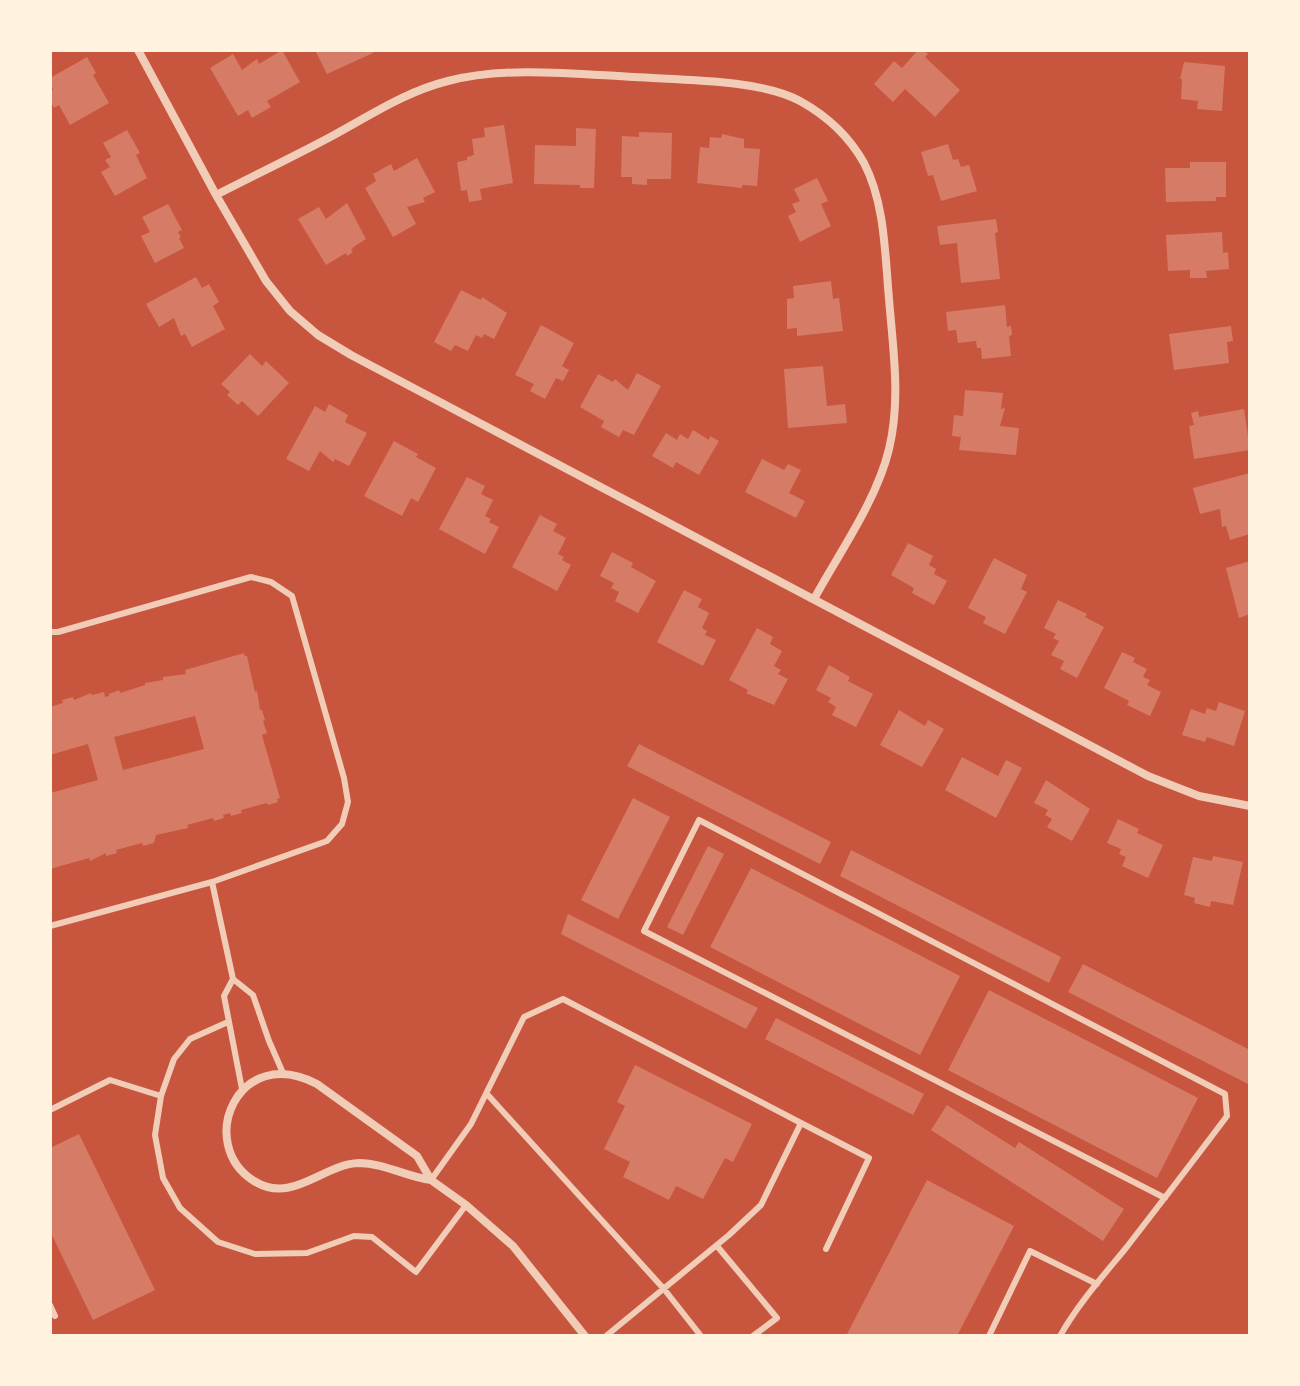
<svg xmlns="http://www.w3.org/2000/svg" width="1300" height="1386" font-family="'Open Sans',sans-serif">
<rect width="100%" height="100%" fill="#c8553d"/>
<path fill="#d67c66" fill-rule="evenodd" d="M282,50l18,32 -33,19 4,6 -19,11 -4,-8 -10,6 -28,-48 23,-14 9,16 15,-11 2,5z
M315,50h57l1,3 -46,21z
M918,50h5l5,4 -3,3 35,33 -25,27 -30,-28 -12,13 -19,-18 20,-23 8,7z
M87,57l9,16 -3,2 16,28 -39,22 -11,-20 -5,3 -4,-8v-8l3,-2 -3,-12z
M1184,62l41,4 -3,45 -25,-2 1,-8 -17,-2 1,-20h-2z
M504,125l9,58 -33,6 2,11 -13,2 -2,-12 -6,1 -4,-29 10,-2v-3l7,-2 -2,-16 13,-2 -1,-9z
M576,128l20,1 -2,59h-14v-3l-46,-1 1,-39 41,1z
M127,130l13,23 -4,2 11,23 -32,18 -14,-24 9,-5 -5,-7 6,-3 -8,-14z
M639,132l33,1 -1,46h-24v6l-15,-1v-7h-11l1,-41 17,1z
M722,134l22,5v9l16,1 -3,37 -15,-1v3l-45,-5 3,-36 9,1 1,-11 11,1z
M948,144l5,16 5,-1 3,8 8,-2 8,26 -36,10 -8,-26 -5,1 -7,-24z
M417,158l18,34 -12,6 2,4 -18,5 9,17 -23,13 -28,-49 11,-7 -3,-7 18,-10 3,7z
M1190,162h36v35h-10v4l-50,1 -1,-34h25z
M817,178l11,23 -7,3 10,22 -31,16 -12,-26 8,-4 -4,-8 8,-3 -6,-12z
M347,203l19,36 -11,7 -4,4 2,2 -6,4 -1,-3 -20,12 -28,-46 21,-12 7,12z
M168,204l14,26 -4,2 3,5 -2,1 5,10 -29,15 -14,-27 9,-4 -8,-15z
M996,219l2,13 -3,1 5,46 -39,4 -4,-40 -17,2 -3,-19z
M1222,232l1,21 5,-1 1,17 -23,2 1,7h-17v-8l-22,1 -2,-36z
M196,277l6,11 7,-4 10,18 -6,4 12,23 -33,18 -7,-13 -4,2 -7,-18 -15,9 -13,-23z
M831,281l2,18 6,-1 4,33 -46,5v-8l-10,1v-30l7,-1 -1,-12z
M461,290l20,10 1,-3 25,16 -13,26 -10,-5 -2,4 -6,-3 -8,16 -13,-6 -4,6 -17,-9z
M1005,305l2,22 4,-1 1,9 -3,1 2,20 -29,3 -1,-11h-4l-1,-7 -18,2 -2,-13 -8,1 -2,-19z
M541,325l33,18 -12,23 7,4 -6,11 -7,-3 -11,21 -15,-8 4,-7 -19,-9z
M1231,326l2,15 -6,1 2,21 -55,7 -5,-36z
M250,354l12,12 4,-5 23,22 -31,33 -16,-15 -4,4 -11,-10 3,-3 -9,-8z
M823,366l4,40 18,-2 2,19 -59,5 -4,-59z
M637,373l24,13 -27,49 -11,-5 -4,7 -18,-10 3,-6 -24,-14 18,-33 15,8 2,-3 13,11z
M965,390l38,3 -2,16 4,-1 -5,18 19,2 -3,27 -57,-5 2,-13 -9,-1 2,-21 9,1z
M329,404l19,11 -3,7 22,11 -18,33 -14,-7 -2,3 -13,-11 -11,20 -23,-12 29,-53 10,6z
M1244,409l6,41 -56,9 -5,-33 5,-1 -3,-12 7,-2 1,6z
M693,430l16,10 1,-4 9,5 -20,34 -23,-13 -3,6 -21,-12 14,-23 11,7 3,-6 8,5z
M394,441l24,13 -2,3 20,11 -18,34 -7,-4 -9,18 -38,-20z
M762,459l22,11 4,-6 13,6 -12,23 16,8 -9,17 -51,-26z
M1250,473v61l-20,6 -4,-14 -4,1 -2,-18 -20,5 -7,-26z
M467,477l18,9 -4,8 12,6 -8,16 6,3 -2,3 10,5 -14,27 -46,-25z
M540,515l17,9 -4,7 13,7 -8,16 6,3 -2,3 9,5 -14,26 -45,-24z
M908,543l25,13 -4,9 7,4 -2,5 13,7 -13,24 -22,-12 2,-5 -23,-13z
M612,552l21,11 -2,4 25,14 -18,32 -23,-12 4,-9 -8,-4 3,-5 -14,-7z
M994,558l33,17 -6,14 6,3 -22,42 -22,-11 3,-6 -18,-9z
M1250,561v53l-11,4 -13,-50z
M684,590l18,9 -4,8 11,6 -7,15 5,3 -2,4 11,5 -13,26 -46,-24z
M1058,600l29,14 -2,3 19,10 -27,51 -17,-9 4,-8 -13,-6 8,-14 -6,-3 3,-4 -12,-6z
M757,628l16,9 -3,7 12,7 -8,15 7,4 -3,4 10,5 -14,26 -28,-12 2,-3 -19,-10z
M1122,652l13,6 -2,4 14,7 -4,8 7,3 -3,5 14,7 -11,24 -23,-11 2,-4 -25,-13z
M244,653l1,3h2l8,36 2,-1 3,19h2l3,10 -2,1 4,12 -5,2 18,63 -3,1 1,3 -10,3 -1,-2 -26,7 1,3 -11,3 -1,-3 -7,2 1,3 -10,3 -1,-3 -26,7 1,3 -32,7 -2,8 -11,3 -1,-3 -26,7 1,3 -11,3v-3l-16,8 -1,-3 -39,11v-76l48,-13 -10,-36 -38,11v-48l13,-4 -1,-3 11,-3 1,3 17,-7 1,2 12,-3 1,5 4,-1v-2l10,-4 1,3 25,-8v-2l18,-3v-3l23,-3 -1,-4zM195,716l9,33 -81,21 -9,-33z
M829,665l21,12 -2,4 25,13 -17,33 -24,-12 4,-8 -8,-5 3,-4 -15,-8z
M1219,702l26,9 -11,35 -27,-9 -2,5 -23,-7 9,-26 14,5 2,-6 9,3z
M899,710l26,16 3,-6 16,9 -22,38 -42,-22z
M639,744l192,98 -11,22 -193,-98z
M962,757l36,19 8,-16 16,8 -26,50 -51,-28z
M1046,780l44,29 -18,32 -25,-14 5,-8 -7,-4 3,-5 -14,-7z
M633,798l37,19 -52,102 -37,-19z
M1118,819l21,10 -2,4 26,12 -15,33 -26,-12 4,-9 -7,-3 2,-5 -14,-6z
M708,846l16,8 -41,81 -16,-8z
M851,850l210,107 -12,26 -209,-107z
M1213,856l30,6 -10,43 -22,-4 -1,6 -16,-4 1,-5 -11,-3 9,-38 19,4z
M751,868l209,108 -40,79 -210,-108z
M568,914l190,94 -12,21 -185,-95z
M1083,964l167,86v35l-182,-93z
M989,990l209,108 -41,80 -209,-108z
M776,1018l148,76 -11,21 -148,-76z
M635,1065l117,59 -19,38 -8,-4 -22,41 -27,-13 -7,14 -46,-23 7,-15 -26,-13 21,-43 -8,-4z
M947,1105l68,43 4,-6 105,67 -21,32 -172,-111z
M79,1134l76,156 -62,30 -43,-89v-83z
M927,1180l87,46 -57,110h-111z"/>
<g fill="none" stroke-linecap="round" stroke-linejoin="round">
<path stroke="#f1ccb7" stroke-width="6" d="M50,632h8l193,-55 20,5 21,14 52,182 4,24 -6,22 -15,17 -115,41 -162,44
M212,882l21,97
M228,1022l-38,17 -16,20 -13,37 -6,39 8,43 17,30 38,34 37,12 52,-1 47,-17 18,1 44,35 50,-67
M242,1089l-18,-93 9,-17 20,16 16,46 14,32
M487,1094l177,195 37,47
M50,1110l60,-30 51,16
M801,1123l68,35 -43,91
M431,1180l40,-56 53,-107 39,-18 238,124 -40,82 -32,30 -123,101
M717,1246l60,72 -24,18
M50,1305l5,11
M989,1336l41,-85 67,33
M1060,1336c18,-32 43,-60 66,-88 34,-44 68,-88 101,-132l-2,-22 -526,-274 -55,111 521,267"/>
<path stroke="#f1ccb7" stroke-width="8" d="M138,50l78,145 50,86 24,30 28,24 33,20 797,421 51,20 51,10
M216,195c39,-20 79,-39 118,-60 37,-20 73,-44 114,-54 57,-15 128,-7 186,-4 46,3 126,2 166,24 27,15 49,35 64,62 21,40 21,92 25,136 4,49 12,101 0,150 -12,51 -50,104 -75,150
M431,1180c-24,-3 -47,-17 -72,-17 -36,1 -67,42 -105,18 -59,-37 -16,-139 63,-97l100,72 14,24 35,25 47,41 72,90"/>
</g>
<rect width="1300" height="1386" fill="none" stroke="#fff3e0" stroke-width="104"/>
</svg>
